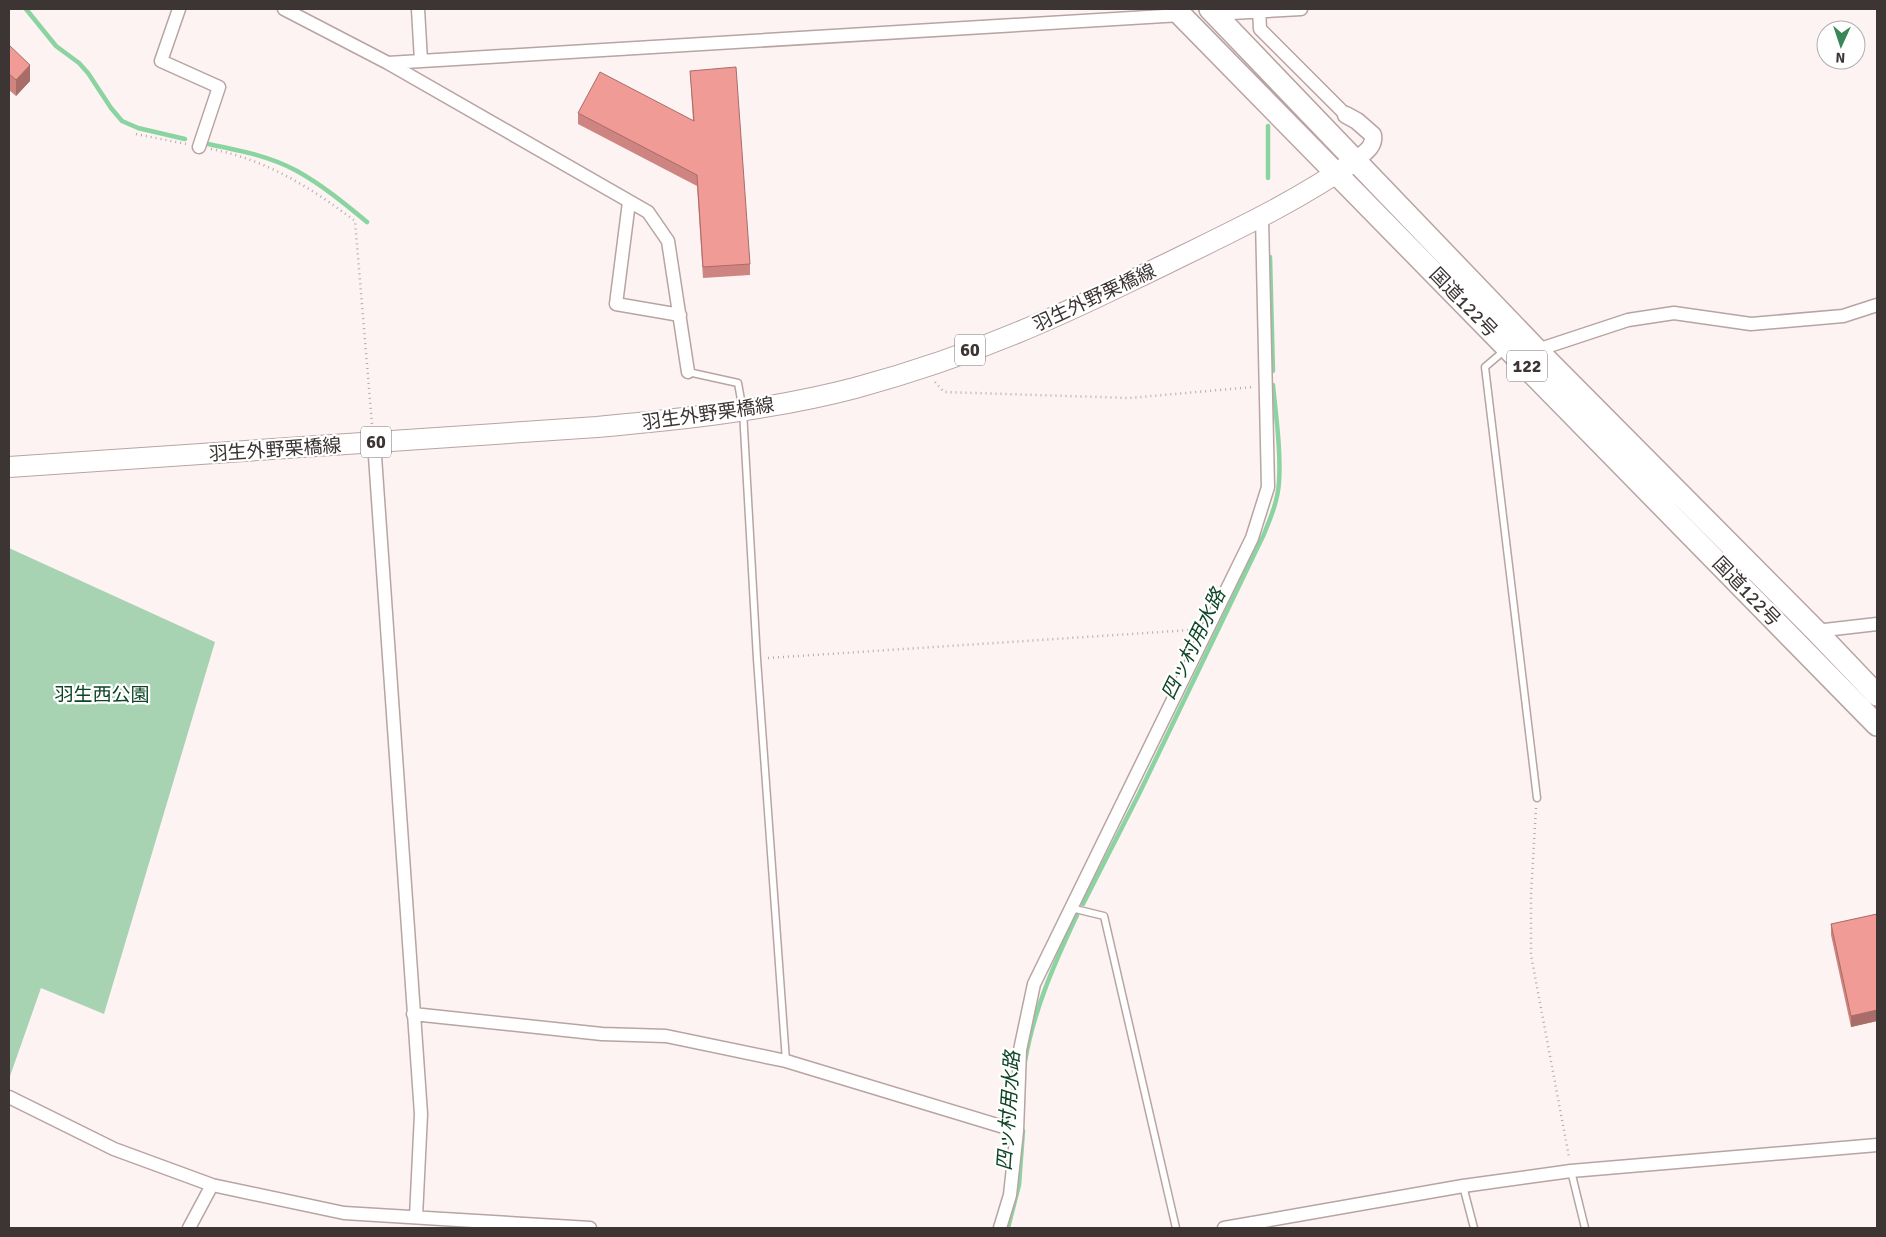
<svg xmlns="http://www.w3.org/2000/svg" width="1886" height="1237" font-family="Signika,'Noto Sans JP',sans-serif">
<rect width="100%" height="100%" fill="#fcf3f2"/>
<path fill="#a8d3b3" d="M9,548l206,94 -111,372 -63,-26 -32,91z"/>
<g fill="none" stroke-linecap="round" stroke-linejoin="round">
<path stroke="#8bd4a1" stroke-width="4.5" d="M26,9l30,37 23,17 9,10 23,35 11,13 16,7 47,11
M1268,126v52
M208,144c30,6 62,12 89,27 25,14 47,32 70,51
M1270,257l3,114
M1083,904l56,-110 125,-260c7,-17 14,-34 15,-52 2,-32 -3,-65 -6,-97
M1025,1061c9,-52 30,-99 52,-146
M1008,1228l11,-43 4,-54"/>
<defs>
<path id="service" d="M1505,350l-20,17 52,431
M688,372l50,11 5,28 14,248 29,402
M1071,908l33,8 72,312
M1571,1171l14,57
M1463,1186l11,42"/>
<path id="minor" d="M179,9l-18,52 58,26 -20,60
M284,9l104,54 260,149 20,29 20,131
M418,9l3,52
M1259,9l1,20 86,86
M1214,14l87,-5
M388,63l793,-48
M629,202l-13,102 64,11
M1537,350l91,-30 46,-7 77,11 92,-8 34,-11
M374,442l47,672 -5,103
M1816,631l61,-7
M413,1014l189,20 64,2 120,25 231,70
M9,1097l105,52 98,36 132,28 246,15
M189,1228l23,-43
M1000,1228l10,-33 7,-64 3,-81 14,-66 218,-446 16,-51 -6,-269
M1224,1228l239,-42 108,-15 306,-26"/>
<path id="tertiary" d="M1346,115l11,6 16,14c2,12 -9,18 -17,25"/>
<path id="primary" d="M9,467l588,-40c86,-8 174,-17 258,-39 63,-17 126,-39 185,-65 43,-18 84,-39 126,-59 65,-32 130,-62 190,-104"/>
<path id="trunk" d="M1175,9l702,716
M1210,9l327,341 279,281 61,64"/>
</defs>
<use href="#service" stroke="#b8a4a2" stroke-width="9"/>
<use href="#minor" stroke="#b8a4a2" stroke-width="15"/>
<use href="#tertiary" stroke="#b8a4a2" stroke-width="19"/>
<use href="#primary" stroke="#b8a4a2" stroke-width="22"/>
<use href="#trunk" stroke="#b8a4a2" stroke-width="24"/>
<path stroke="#b4abaa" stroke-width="2.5" stroke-dasharray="1 4" stroke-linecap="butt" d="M136,134l50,10
M211,149c56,11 99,38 144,72l17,203
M935,382l9,10 185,6 124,-11
M768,658l423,-28
M1536,808l-5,87v60l38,202"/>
<use href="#service" stroke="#fff" stroke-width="6"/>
<use href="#minor" stroke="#fff" stroke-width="12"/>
<use href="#tertiary" stroke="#fff" stroke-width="16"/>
<use href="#primary" stroke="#fff" stroke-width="20"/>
<use href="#trunk" stroke="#fff" stroke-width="21"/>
</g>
<path fill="#ce8581" d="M9,45l21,36 -14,15 -7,-6z
M690,71l60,193v11l-47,3 -6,-92 -119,-62v-11l115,8z
M1877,914v107l-26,6 -20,-92v-11z"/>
<path fill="#a86c69" d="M30,65v16l-14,15v-16z
M1877,1010v11l-26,6v-11z"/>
<path fill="#f09b96" stroke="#a86c69" d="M9,45l21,20 -14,15 -7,-6z
M736,67l14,197 -47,3 -6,-92 -119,-62 22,-41 94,49 -4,-50z
M1877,914v96l-26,6 -20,-92z"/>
<g text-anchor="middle" stroke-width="4.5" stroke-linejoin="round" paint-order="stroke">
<g fill="#fff" stroke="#777171" stroke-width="1">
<rect x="955" y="334.5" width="30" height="31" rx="4"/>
<rect x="1507" y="350.5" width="40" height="31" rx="4"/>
<rect x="361" y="426.5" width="30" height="31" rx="4"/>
</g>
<g font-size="18" font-weight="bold" fill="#3d3434">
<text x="970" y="356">60</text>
<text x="1527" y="372">122</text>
<text x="376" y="448">60</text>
</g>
<g font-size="19" fill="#3d3434" stroke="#fff">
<text transform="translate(1094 297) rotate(-25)" y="7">羽生外野栗橋線</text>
<text transform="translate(1464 302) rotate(46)" y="7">国道122号</text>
<text transform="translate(708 413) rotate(-8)" y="7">羽生外野栗橋線</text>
<text transform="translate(275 449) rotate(-4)" y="7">羽生外野栗橋線</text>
<text transform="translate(1747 591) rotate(46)" y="7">国道122号</text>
</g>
<g font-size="19" fill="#0c4525" stroke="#fff">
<text x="102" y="701">羽生西公園</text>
</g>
<g font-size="20" font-style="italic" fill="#0e4626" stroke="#fff">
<text transform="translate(1193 644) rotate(-64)" y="7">四ッ村用水路</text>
<text transform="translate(1008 1111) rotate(-86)" y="7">四ッ村用水路</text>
</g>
</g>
<rect width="1886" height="1237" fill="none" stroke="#3d3434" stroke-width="20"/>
<g transform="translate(1841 45) rotate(183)"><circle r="24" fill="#ffffff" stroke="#b1aeae"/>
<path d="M0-4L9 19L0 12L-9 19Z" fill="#398756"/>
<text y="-8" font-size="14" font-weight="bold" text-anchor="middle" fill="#3d3434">N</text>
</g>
</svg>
